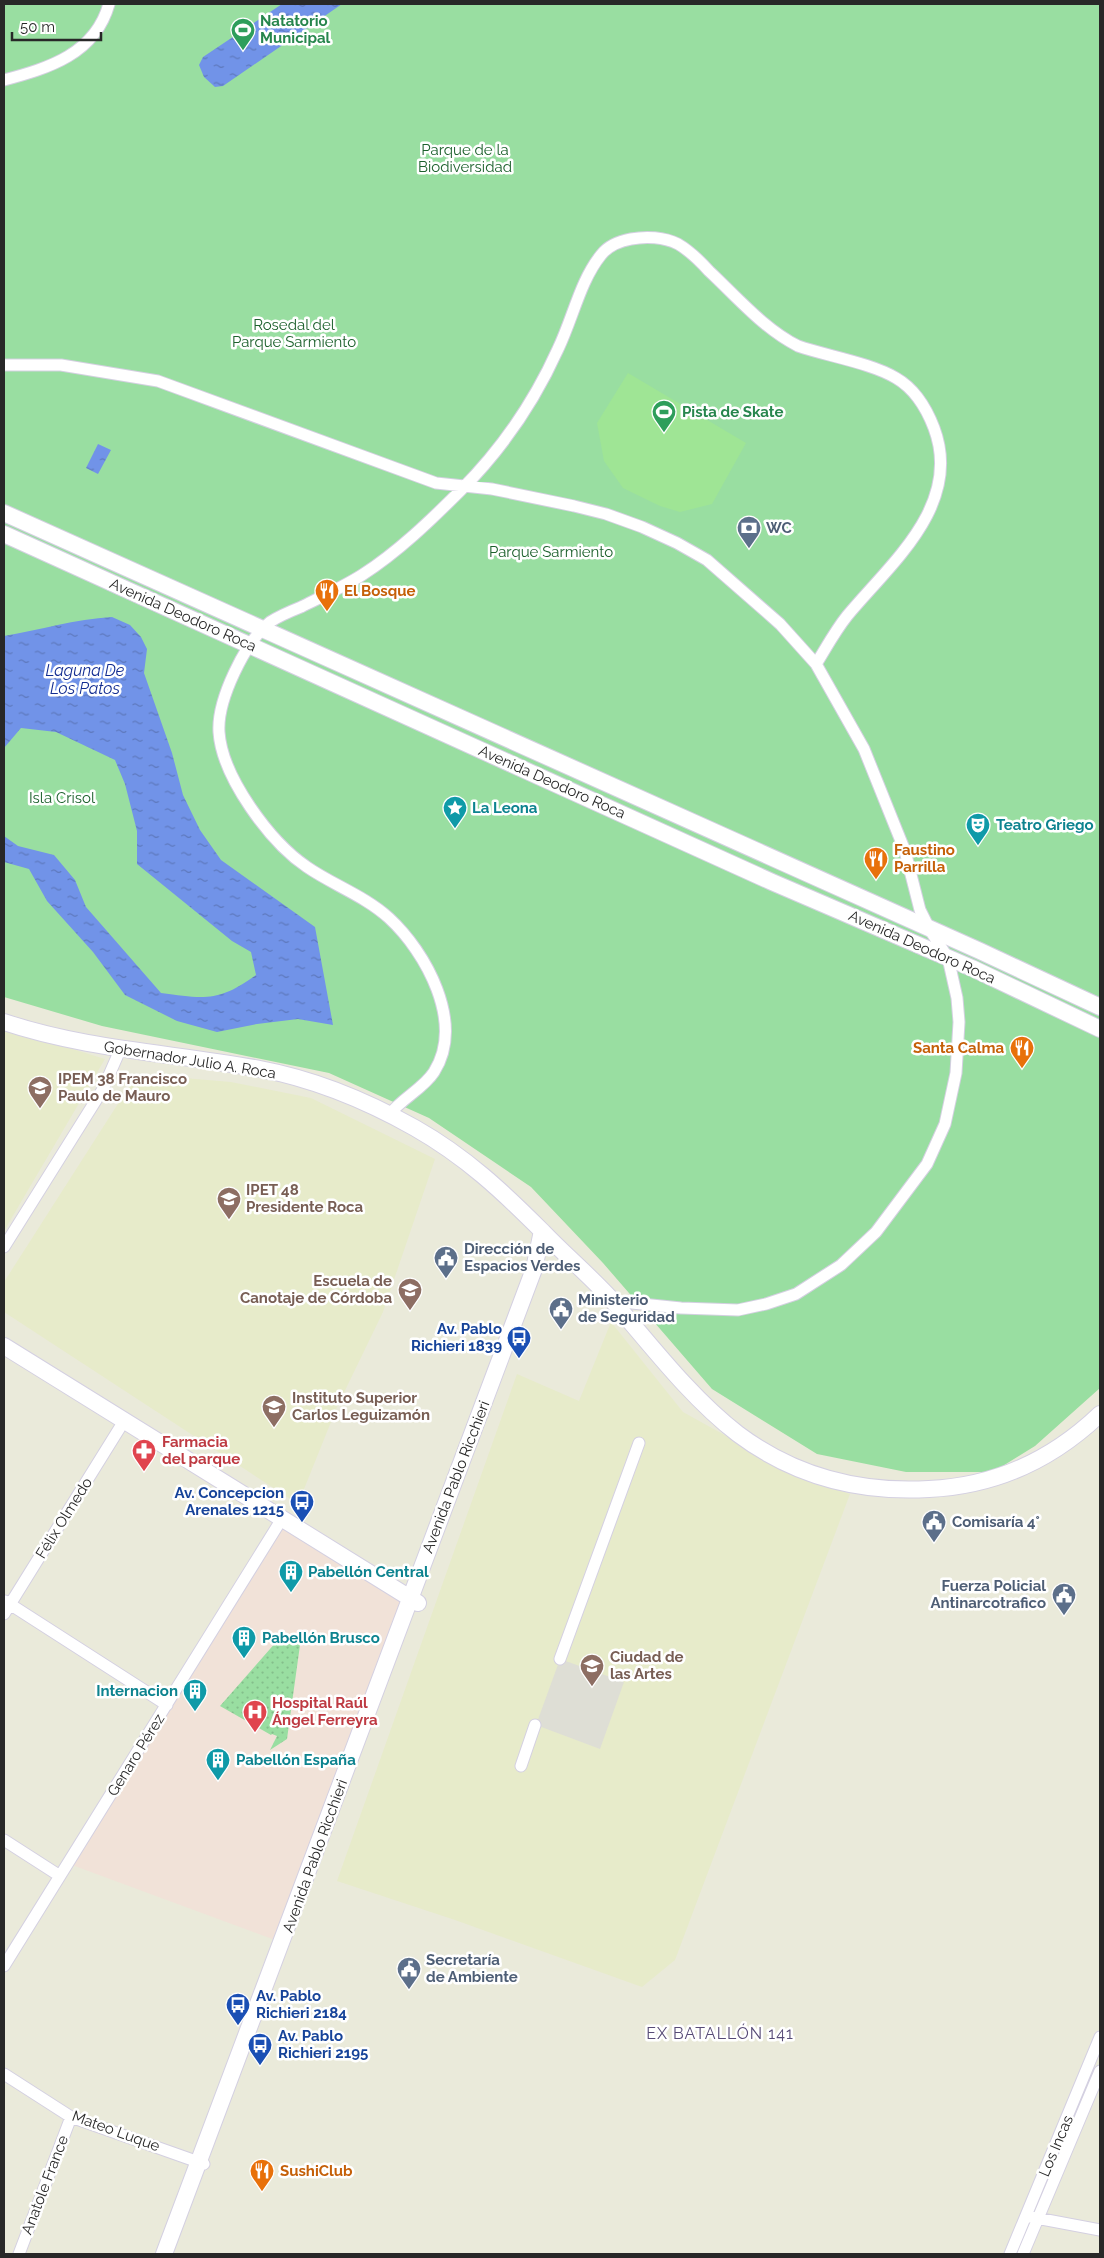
<svg xmlns="http://www.w3.org/2000/svg" width="1104" height="2258" font-family="Raleway,sans-serif">
<defs>
<pattern id="grass-dots" width="8" height="8" patternUnits="userSpaceOnUse" patternTransform="scale(1.25)"><rect width="8" height="8" fill="#99dea1"/><path d="M2 2h.1M6 6h.1" fill="none" stroke="#84be8b" stroke-width="1.8" stroke-linecap="round"/></pattern>
<pattern id="water-ripples" width="26" height="14" patternUnits="userSpaceOnUse" patternTransform="scale(1.25)"><rect width="26" height="14" fill="#7193e8"/><path d="M2 4q2-2 4 0t4 0M15 11q2-2 4 0t4 0" fill="none" stroke="#5d78bc"/></pattern>
</defs>
<rect width="100%" height="100%" fill="#eaeada"/>
<path fill="#e7ebca" d="M4,1028l101,31 -101,172z
M137,1074l94,8 80,16 124,61 -52,153 -46,95 -39,97 -294,-192v-30z
M611,1322l72,90 108,60 59,22 -175,466 -33,27 -187,-67 -118,-39 180,-507 62,27z"/>
<path fill="#f1e2d8" d="M285,1524l121,78 -128,339 -206,-76z"/>
<path fill="url(#grass-dots)" d="M284,1633l14,7 2,5 -13,94 -17,11 7,-14 -5,-2 -1,1 -51,-29z"/>
<path fill="#99dea1" d="M4,4h1096v1384l-65,58 -42,26h-87l-89,-18 -105,-65 -109,-126 -72,-76 -102,-69 -100,-45 -227,-47 -98,-29z"/>
<path fill="#9fe595" d="M628,373l118,70 -34,61 -32,8 -20,-6 -37,-18 -19,-27 -7,-38z"/>
<path fill="#deded5" d="M560,1659l64,23 -24,67 -64,-24z"/>
<path fill="url(#water-ripples)" d="M282,4h60l-119,82 -8,1 -11,-10 -5,-12 4,-8z
M98,444l13,6 -13,24 -12,-6z
M112,617l18,8 11,12 6,12 -3,24 28,80 11,42 17,35 21,30 94,67 18,98 -35,-6 -41,5 -40,8 -40,-11 -52,-26 -32,-43 -46,-51 -18,-32 -25,-7v-26l14,10 36,9 21,25 11,27 75,86c44,6 58,9 95,-18l-5,-23 -19,-11 -95,-77v-33l-12,-47 -10,-24 -59,-28 -35,-4 -17,20v-112c36,-6 71,-17 108,-19z"/>
<g fill="none" stroke-linecap="round" stroke-linejoin="round">
<defs>
<path id="street" d="M4,80c45,-12 91,-26 105,-76
M4,365h57l97,16 278,102 56,6 82,17 32,8 36,13 35,16 30,17 73,64 36,40 48,85 41,102 15,59 10,20 18,28 9,40 2,24 -3,51 -11,51 -18,40 -51,68 -35,33 -45,29 -30,10 -28,6 -57,-2 -69,-7
M389,1115c13,-17 34,-26 45,-43 31,-49 -8,-120 -45,-154 -24,-22 -56,-33 -82,-51 -37,-25 -85,-90 -88,-135 -2,-32 26,-90 51,-110 9,-6 21,-11 31,-15 20,-10 42,-20 61,-32 36,-23 69,-55 99,-85 40,-40 74,-90 97,-141 15,-31 22,-68 43,-94 7,-9 19,-14 30,-16 15,-3 33,-2 47,5 12,7 22,17 31,27 28,26 55,58 89,75 29,10 73,17 98,32 19,11 30,29 38,50 29,77 -43,135 -87,188 -12,15 -21,32 -31,48
M4,1247l99,-158 17,-39
M5,1601l162,104
M4,1614l120,-193
M560,1659l79,-216
M521,1766l14,-41
M4,1840l56,36
M4,1966l279,-449
M4,2074l67,43 133,47
M1031,2217l69,13
M19,2254l52,-137
M1010,2254l90,-217
M1023,2254l77,-183"/>
<path id="secondary" d="M4,513l976,438 120,56
M4,534l768,348 200,86 128,61
M4,1022c83,28 171,31 256,47 54,10 107,32 155,59 51,29 87,63 128,104 22,23 46,43 68,67 39,45 79,98 127,135 56,42 122,59 191,55 66,-3 124,-30 171,-75
M4,1346l414,257
M164,2254l370,-985 8,-38"/>
</defs>
<use href="#street" stroke="#d4d0e1" stroke-width="13"/>
<use href="#secondary" stroke="#d4d0e1" stroke-width="18"/>
<use href="#street" stroke="#fff" stroke-width="11"/>
<use href="#secondary" stroke="#fff" stroke-width="16"/>
</g>
<defs>
<symbol id="stadium-pin" viewBox="-11 -11 22 30"><path d="M0 17L-7.5 6A9.5 9.5 0 1 1 7.5 6Z" fill="#2e9e5b" stroke="#fff"/><path d="M0-5a6.5 5 0 1 0 0 10a6.5 5 0 1 0 0-10ZM-3.5-1.8h7v3.6h-7Z" fill="#fff"/></symbol>
<symbol id="bank-pin" viewBox="-11 -11 22 30"><path d="M0 17L-7.5 6A9.5 9.5 0 1 1 7.5 6Z" fill="#5c6f8a" stroke="#fff"/><path d="M-6-4H6V4H-6ZM0-2.3a2.3 2.3 0 1 0 0 4.6a2.3 2.3 0 1 0 0-4.6Z" fill="#fff"/></symbol>
<symbol id="restaurant-pin" viewBox="-11 -11 22 30"><path d="M0 17L-7.5 6A9.5 9.5 0 1 1 7.5 6Z" fill="#e8710a" stroke="#fff"/><path d="M-5-6h1v4h1v-4h1v4h1v-4h1v5L-1.5 .5V6h-2V.5L-5-1ZM5-6V6H3V1.5H1.5Q1.5-4 5-6Z" fill="#fff"/></symbol>
<symbol id="sight-pin" viewBox="-11 -11 22 30"><path d="M0 17L-7.5 6A9.5 9.5 0 1 1 7.5 6Z" fill="#0f9aa8" stroke="#fff"/><path d="M0-6L1.8-2.2L6-1.7L2.9 1.2L3.7 5.4L0 3.3L-3.7 5.4L-2.9 1.2L-6-1.7L-1.8-2.2Z" fill="#fff"/></symbol>
<symbol id="theatre-pin" viewBox="-11 -11 22 30"><path d="M0 17L-7.5 6A9.5 9.5 0 1 1 7.5 6Z" fill="#0f9aa8" stroke="#fff"/><path d="M-5-5.5Q0-4 5-5.5V0Q5 5 0 6Q-5 5-5 0ZM-3.3-2.5H-1v1.5H-3.3ZM1-2.5H3.3v1.5H1ZM-2.8 1Q0 5.5 2.8 1Z" fill="#fff"/></symbol>
<symbol id="school-pin" viewBox="-11 -11 22 30"><path d="M0 17L-7.5 6A9.5 9.5 0 1 1 7.5 6Z" fill="#8d6e63" stroke="#fff"/><path d="M0-5L7-2L0 1L-7-2ZM-4 1L0 2.5L4 1V4Q0 6-4 4Z" fill="#fff"/></symbol>
<symbol id="civic-pin" viewBox="-11 -11 22 30"><path d="M0 17L-7.5 6A9.5 9.5 0 1 1 7.5 6Z" fill="#5c6f8a" stroke="#fff"/><path d="M-.6-6.5H3V-4.5H.6V-3L4-1V1h2V6H-6V1h2V-1L-.6-3ZM-1.2 2.5V6h2.4V2.5Z" fill="#fff"/></symbol>
<symbol id="bus-pin" viewBox="-11 -11 22 30"><path d="M0 17L-7.5 6A9.5 9.5 0 1 1 7.5 6Z" fill="#1a4fb4" stroke="#fff"/><path d="M-5-6H5V4H4V6H2V4H-2V6H-4V4H-5ZM-3.5-4V0h7V-4ZM-3.5 1.2v1.5H-2V1.2ZM2 1.2v1.5H3.5V1.2Z" fill="#fff"/></symbol>
<symbol id="pharmacy-pin" viewBox="-11 -11 22 30"><path d="M0 17L-7.5 6A9.5 9.5 0 1 1 7.5 6Z" fill="#e0444e" stroke="#fff"/><path d="M-2-6h4v4h4v4h-4v4h-4v-4h-4v-4h4Z" fill="#fff"/></symbol>
<symbol id="building-pin" viewBox="-11 -11 22 30"><path d="M0 17L-7.5 6A9.5 9.5 0 1 1 7.5 6Z" fill="#0f9aa8" stroke="#fff"/><path d="M-4-6H4V6H1V3H-1V6H-4ZM-2.5-4.3h1.7v1.8h-1.7ZM.8-4.3h1.7v1.8H.8ZM-2.5-1h1.7V.8h-1.7ZM.8-1h1.7V.8H.8Z" fill="#fff"/></symbol>
<symbol id="university-pin" viewBox="-11 -11 22 30"><path d="M0 17L-7.5 6A9.5 9.5 0 1 1 7.5 6Z" fill="#8d6e63" stroke="#fff"/><path d="M0-5L7-2L0 1L-7-2ZM-4 1L0 2.5L4 1V4Q0 6-4 4Z" fill="#fff"/></symbol>
<symbol id="hospital-pin" viewBox="-11 -11 22 30"><path d="M0 17L-7.5 6A9.5 9.5 0 1 1 7.5 6Z" fill="#e0444e" stroke="#fff"/><path d="M-5-5h3v3.5h4V-5h3V5h-3V1.5h-4V5h-3Z" fill="#fff"/></symbol>
</defs>
<g fill-rule="evenodd">
<use href="#stadium-pin" x="229" y="16" width="28" height="38"/>
<use href="#stadium-pin" x="650" y="398" width="28" height="38"/>
<use href="#bank-pin" x="735" y="514" width="28" height="38"/>
<use href="#restaurant-pin" x="313" y="577" width="28" height="38"/>
<use href="#sight-pin" x="441" y="794" width="28" height="38"/>
<use href="#theatre-pin" x="964" y="811" width="28" height="38"/>
<use href="#restaurant-pin" x="862" y="845" width="28" height="38"/>
<use href="#restaurant-pin" x="1008" y="1034" width="28" height="38"/>
<use href="#school-pin" x="26" y="1074" width="28" height="38"/>
<use href="#school-pin" x="215" y="1185" width="28" height="38"/>
<use href="#civic-pin" x="432" y="1244" width="28" height="38"/>
<use href="#school-pin" x="396" y="1276" width="28" height="38"/>
<use href="#civic-pin" x="547" y="1295" width="28" height="38"/>
<use href="#bus-pin" x="505" y="1324" width="28" height="38"/>
<use href="#school-pin" x="260" y="1393" width="28" height="38"/>
<use href="#pharmacy-pin" x="130" y="1437" width="28" height="38"/>
<use href="#bus-pin" x="288" y="1488" width="28" height="38"/>
<use href="#civic-pin" x="920" y="1508" width="28" height="38"/>
<use href="#building-pin" x="277" y="1558" width="28" height="38"/>
<use href="#civic-pin" x="1050" y="1581" width="28" height="38"/>
<use href="#building-pin" x="230" y="1624" width="28" height="38"/>
<use href="#university-pin" x="578" y="1652" width="28" height="38"/>
<use href="#building-pin" x="181" y="1677" width="28" height="38"/>
<use href="#hospital-pin" x="241" y="1698" width="28" height="38"/>
<use href="#building-pin" x="204" y="1746" width="28" height="38"/>
<use href="#civic-pin" x="395" y="1955" width="28" height="38"/>
<use href="#bus-pin" x="224" y="1991" width="28" height="38"/>
<use href="#bus-pin" x="246" y="2031" width="28" height="38"/>
<use href="#restaurant-pin" x="248" y="2157" width="28" height="38"/>
</g>
<g text-anchor="middle" stroke-width="5" stroke-linejoin="round" paint-order="stroke">
<g font-size="15" font-weight="bold" fill="#27864d" stroke="#fff" text-anchor="start">
<text x="260" y="26">Natatorio<tspan x="260" dy="17">Municipal</tspan></text>
<text x="682" y="417">Pista de Skate</text>
</g>
<g font-size="15" fill="#1d612d" stroke="#fff">
<text x="465" y="155">Parque de la<tspan x="465" dy="17">Biodiversidad</tspan></text>
<text x="294" y="330">Rosedal del<tspan x="294" dy="17">Parque Sarmiento</tspan></text>
<text x="551" y="557">Parque Sarmiento</text>
<text x="62" y="803">Isla Crisol</text>
</g>
<g font-size="15" font-weight="bold" fill="#4e5e75" stroke="#fff" text-anchor="start">
<text x="766" y="533">WC</text>
<text x="464" y="1254">Dirección de<tspan x="464" dy="17">Espacios Verdes</tspan></text>
<text x="578" y="1305">Ministerio<tspan x="578" dy="17">de Seguridad</tspan></text>
<text x="952" y="1527">Comisaría 4°</text>
<text x="1046" y="1591" text-anchor="end">Fuerza Policial<tspan x="1046" dy="17">Antinarcotrafico</tspan></text>
<text x="426" y="1965">Secretaría<tspan x="426" dy="17">de Ambiente</tspan></text>
</g>
<g font-size="15" font-weight="bold" fill="#c56008" stroke="#fff" text-anchor="start">
<text x="344" y="596">El Bosque</text>
<text x="894" y="855">Faustino<tspan x="894" dy="17">Parrilla</tspan></text>
<text x="1004" y="1053" text-anchor="end">Santa Calma</text>
<text x="280" y="2176">SushiClub</text>
</g>
<g font-size="15" fill="#282828" stroke="#fff">
<text transform="translate(183 615) rotate(24)" y="5">Avenida Deodoro Roca</text>
<text transform="translate(552 782) rotate(24)" y="5">Avenida Deodoro Roca</text>
<text transform="translate(922 947) rotate(24)" y="5">Avenida Deodoro Roca</text>
<text transform="translate(190 1060) rotate(9)" y="5">Gobernador Julio A. Roca</text>
<text transform="translate(456 1477) rotate(-69)" y="5">Avenida Pablo Ricchieri</text>
<text transform="translate(64 1518) rotate(-58)" y="5">Félix Olmedo</text>
<text transform="translate(136 1755) rotate(-58)" y="5">Genaro Pérez</text>
<text transform="translate(315 1856) rotate(-70)" y="5">Avenida Pablo Ricchieri</text>
<text transform="translate(116 2131) rotate(20)" y="5">Mateo Luque</text>
<text transform="translate(1056 2146) rotate(-67)" y="5">Los Incas</text>
<text transform="translate(45 2185) rotate(-69)" y="5">Anatole France</text>
</g>
<g font-size="15" font-weight="bold" fill="#0d838f" stroke="#fff" text-anchor="start">
<text x="472" y="813">La Leona</text>
<text x="996" y="830">Teatro Griego</text>
<text x="308" y="1577">Pabellón Central</text>
<text x="262" y="1643">Pabellón Brusco</text>
<text x="178" y="1696" text-anchor="end">Internacion</text>
<text x="236" y="1765">Pabellón España</text>
</g>
<g font-size="15" font-weight="bold" fill="#785e54" stroke="#fff" text-anchor="start">
<text x="58" y="1084">IPEM 38 Francisco<tspan x="58" dy="17">Paulo de Mauro</tspan></text>
<text x="246" y="1195">IPET 48<tspan x="246" dy="17">Presidente Roca</tspan></text>
<text x="392" y="1286" text-anchor="end">Escuela de<tspan x="392" dy="17">Canotaje de Córdoba</tspan></text>
<text x="292" y="1403">Instituto Superior<tspan x="292" dy="17">Carlos Leguizamón</tspan></text>
<text x="610" y="1662">Ciudad de<tspan x="610" dy="17">las Artes</tspan></text>
</g>
<g font-size="15" font-weight="bold" fill="#164399" stroke="#fff" text-anchor="end">
<text x="502" y="1334">Av. Pablo<tspan x="502" dy="17">Richieri 1839</tspan></text>
<text x="284" y="1498">Av. Concepcion<tspan x="284" dy="17">Arenales 1215</tspan></text>
<text x="256" y="2001" text-anchor="start">Av. Pablo<tspan x="256" dy="17">Richieri 2184</tspan></text>
<text x="278" y="2041" text-anchor="start">Av. Pablo<tspan x="278" dy="17">Richieri 2195</tspan></text>
</g>
<g font-size="15" font-weight="bold" fill="#be3a42" stroke="#fff" text-anchor="start">
<text x="162" y="1447">Farmacia<tspan x="162" dy="17">del parque</tspan></text>
<text x="272" y="1708">Hospital Raúl<tspan x="272" dy="17">Ángel Ferreyra</tspan></text>
</g>
<g font-size="16" font-style="italic" fill="#132d91" stroke="#fff">
<text x="85" y="676">Laguna De<tspan x="85" dy="18">Los Patos</tspan></text>
</g>
<g font-size="16" letter-spacing="1" fill="#574b76" stroke="#fff">
<text x="720" y="2039">EX BATALLÓN 141</text>
</g>
</g>
<rect width="1104" height="2258" fill="none" stroke="#282828" stroke-width="10"/>
<path d="M12 32v8h89v-8" fill="none" stroke="#282828" stroke-width="2.5"/>
<text x="20" y="32" font-size="15" fill="#282828" stroke="#ffffff" stroke-width="4" paint-order="stroke">50 m</text>
</svg>
